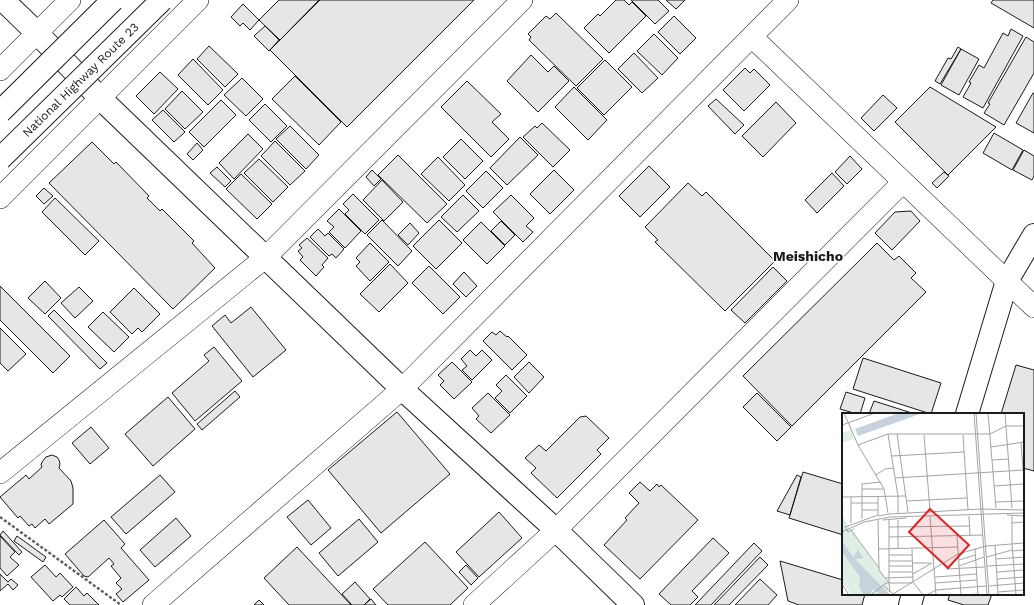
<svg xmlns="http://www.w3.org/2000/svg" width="1034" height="605" font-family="'Work Sans',sans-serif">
<rect width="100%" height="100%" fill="#fff"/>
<path fill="#e6e6e6" stroke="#1a1a1a" d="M279,0h40l-39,40 -21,-20z
M320,0h154l-127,127 -77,-77z
M616,0h8l5,5 3,-3 14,14 -37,37 -25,-25 14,-14 2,2z
M631,0h27l11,11 -14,13z
M666,0h19l-9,9z
M993,0h41v28l-43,-25z
M243,4l16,16 -9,10 -7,-7 -3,3 -9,-9z
M556,13l47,46 -27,27 -47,-46 2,-3 -3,-3 18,-18 4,3z
M674,16l22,22 -16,16 -22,-22z
M265,26l14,14 -10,11 -15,-15z
M1011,29l12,7 -40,72 -20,-11 8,-14 -2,-1 10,-17 5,3 19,-35 5,3z
M654,34l24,24 -16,17 -25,-24z
M1026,37l8,5v31l-30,52 -20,-12 6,-9 -2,-1z
M209,46l29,28 -13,13 -28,-28z
M958,47l3,2 -21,35 -5,-3 13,-23 3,1z
M961,49l18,10 -20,36 -18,-10z
M634,53l24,25 -16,15 -24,-24z
M531,55l17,17 6,-6 15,15 -31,31 -31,-31z
M193,59l30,31 -15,15 -30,-30z
M605,60l27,27 -28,28 -27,-27z
M745,68l5,5 4,-4 16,16 -26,26 -21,-21z
M160,72l18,17 -24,25 -18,-18z
M295,76l46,46 -22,23 -47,-46z
M242,78l21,21 -17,17 -22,-21z
M467,81l34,33 -9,8 17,17 -18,18 -50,-50z
M574,87l33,33 -19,20 -33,-33z
M930,87l66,40 -48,48 -53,-53z
M182,91l21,21 -18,17 -20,-20z
M1033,93h1v40l-18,-10z
M883,95l14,13 -23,23 -13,-13z
M716,99l28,26 -9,9 -27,-28z
M221,100l15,15 -32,32 -15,-15z
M776,102l20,21 -33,34 -21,-21z
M265,104l22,22 -16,16 -22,-22z
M163,110l22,22 -11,10 -22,-22z
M542,123l28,27 -17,17 -30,-30 12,-11 2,2z
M290,126l29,29 -13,14 -30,-30z
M994,133l29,17 -11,20 -29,-17z
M248,134l15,15 -29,30 -15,-16z
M520,137l18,18 -31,30 -17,-17z
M461,139l22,22 -18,18 -22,-22z
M275,141l30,30 -15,14 -29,-29z
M92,142l22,22 2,-2 33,34 -2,2 13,13 2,-2 32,32 -2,2 23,25 -42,41 -124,-126z
M197,143l6,7 -10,10 -6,-6z
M1024,150l10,6v20l-2,4 -19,-10z
M398,155l49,49 -20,19 -49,-48z
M850,156l12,13 -15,15 -12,-12z
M438,157l27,28 -16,16 -28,-27z
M259,159l29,28 -15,15 -29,-29z
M649,166l21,21 -30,30 -21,-21z
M217,167l14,14 -6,6 -15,-14z
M372,170l9,9 -7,7 -8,-9z
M554,170l20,20 -24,24 -20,-20z
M486,171l17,17 -20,20 -17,-17z
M944,172l5,4 -12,12 -5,-5z
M832,173l12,13 -27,27 -12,-13z
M241,174l31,30 -15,15 -31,-30z
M382,180l21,22 -19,19 -21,-21z
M688,183l14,13 4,-4 69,69 -50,50 -70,-69 3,-2 -13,-13z
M44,188l9,8 -9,8 -8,-8z
M353,194l26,26 -14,14 -20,-20 4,-4 -6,-6z
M463,195l16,16 -22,21 -16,-15z
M511,195l23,23 -8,8 7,6 -10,10 -30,-30z
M55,198l44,43 -14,14 -43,-43z
M339,209l22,22 -16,17 -16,-16 5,-5 -7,-6z
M911,211l9,10 -28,29 -17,-17 20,-21z
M382,220l30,31 -14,15 -31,-31z
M439,220l23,23 -26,26 -23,-23z
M501,221l14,14 -10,10 -14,-14z
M481,222l24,24 -18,18 -24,-24z
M410,223l9,10 -11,12 -10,-10z
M318,229l7,7 3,-3 16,16 -8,9 -4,-4 -3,2 -19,-19z
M307,238l21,20 -6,7 2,2 -8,9 -16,-16 3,-3 -5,-6 4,-3 -3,-3z
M370,243l19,19 -19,19 -14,-15 4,-4 -4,-4z
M877,243l17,17 5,-4 17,17 -5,5 15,14 -134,134 -49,-50z
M390,264l18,19 -29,29 -19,-18z
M429,266l31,31 -17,17 -31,-31z
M773,267l14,14 -42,42 -14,-13z
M464,272l13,14 -11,11 -13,-13z
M45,281l16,17 -16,16 -17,-16z
M0,286l70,70 -17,17 -53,-53z
M79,287l14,14 -18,17 -14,-15z
M134,288l26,26 -18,18 -4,-4 -6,6 -22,-22z
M251,307l35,43 -33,27 -41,-51 13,-11 6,8z
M54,310l53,53 -7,6 -52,-53z
M103,312l26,25 -15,15 -26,-25z
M0,328l26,26 -18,17 -8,-8z
M500,331l7,6 1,-1 19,19 -15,15 -29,-29 9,-9 4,3z
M214,347l28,34 -47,40 -23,-28 37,-32 -5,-6z
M470,350l6,6 6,-6 10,10 -20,20 -10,-10 5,-4 -6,-7z
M863,358l78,25 -10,31 -78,-25z
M452,362l20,20 -18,17 -14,-14 4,-4 -6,-6z
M529,362l15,15 -15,16 -15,-16z
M1016,365l18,5v101l-11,-3v-54h-22z
M506,375l21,21 -17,17 -15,-15 7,-7 -6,-6z
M235,391l5,6 -38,33 -5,-6z
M846,392l19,6 -5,16h-3l-17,-5z
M488,393l22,22 -19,18 -15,-14 3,-3 -7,-8z
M757,393l34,34 -14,14 -34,-34z
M168,397l27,32 -42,37 -28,-32z
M874,401l41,13h-46z
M397,412l53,62 -69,59 -53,-63z
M586,416l23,22 -12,12 4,4 -44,44 -26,-25 5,-5 -11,-10 14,-13 7,6 34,-34z
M91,427l18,21 -19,16 -18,-21z
M52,455l5,2 2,3 1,4 -1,4 12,13 2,7v16l-24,20 -4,-5 -10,9 -3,-4 -3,2 -9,-10 -2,2 -18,-21 26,-22 3,4 13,-12 -1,-2 1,-3 4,-5z
M803,472l40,12v51l-54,-17z
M160,475l15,17 -49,42 -15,-17z
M797,475l4,2 -11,38 -13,-4z
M640,482l10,9 7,-7 2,3 2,-2 37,35 -58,59 -36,-34 23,-25 -2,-2 14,-15 -10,-10z
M308,500l23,28 -20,17 -24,-28z
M499,512l23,26 -43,39 -23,-25z
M176,518l15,18 -36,31 -15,-17z
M359,519l19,23 -40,34 -19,-23z
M104,520l21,24 -4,4 28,32 -26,22 -7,-8 6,-5 -6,-6 5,-5 -10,-12 3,-2 -5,-6 -21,19 -4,-1 -19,-22z
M3,531l19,21 -3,3 -19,-20z
M0,536l15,16 -5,5 9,8 -12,11 -7,-8z
M17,536l29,21 -3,5 -29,-21z
M713,538l16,15 -37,38 6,6 -8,8h-19l-12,-11z
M425,542l43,46 -18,17h-62l-15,-16z
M754,543l8,8 -51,54h-16z
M297,547l54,58h-62l-25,-27z
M760,557l8,8 -39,40h-15z
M780,561l63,19v14h22l-3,11h-63l-11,-4z
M45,565l11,12 4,-4 13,14 -11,10 -2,-2 -7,6 -22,-24z
M466,565l12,13 -7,7 -12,-13z
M0,574l8,8 3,-3 7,6 -5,5 -5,-6 -8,7z
M760,579l17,16 -9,10h-33z
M355,582l15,17 -6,6h-12l-10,-11z
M76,587l8,9 3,-3 12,12h-29l-6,-6z
M950,594h42l-4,11h-24l-16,-5z
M371,599l5,6h-12z
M259,600l5,5h-10z"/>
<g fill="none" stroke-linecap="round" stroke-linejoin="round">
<defs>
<path id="minor" d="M752,37l282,270
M0,70l70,-70
M0,198l198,-198
M0,473l266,-216 256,-257
M153,605l249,-216 386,-389
M474,605l82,-75 347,-348"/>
<path id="tertiary" d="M3,0l34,33 63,65 302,291 154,141 77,75
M967,414l40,-133 27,-46
M910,605l3,-11"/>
</defs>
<use href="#minor" stroke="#1a1a1a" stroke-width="22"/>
<use href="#tertiary" stroke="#1a1a1a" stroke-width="24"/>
<path stroke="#5f5f5f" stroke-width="2.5" stroke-dasharray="3 2" stroke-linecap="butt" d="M0,517l121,88"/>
<use href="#minor" stroke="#fff" stroke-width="21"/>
<use href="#tertiary" stroke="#fff" stroke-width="22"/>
<defs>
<g id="trunk-bridge">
<path d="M0,112l113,-112"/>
<path id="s1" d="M0,159l162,-159"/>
</g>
</defs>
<use href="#trunk-bridge" stroke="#1a1a1a" stroke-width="24" stroke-linecap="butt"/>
<use href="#trunk-bridge" stroke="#fff" stroke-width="22"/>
</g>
<g text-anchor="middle" stroke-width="3" stroke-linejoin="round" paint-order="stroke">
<g font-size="12" fill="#1a1a1a" stroke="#fff">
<text dy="4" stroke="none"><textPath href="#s1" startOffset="113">National Highway Route 23</textPath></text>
</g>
<g font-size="14" font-weight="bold" fill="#1a1a1a" stroke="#fff">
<text x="808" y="261">Meishicho</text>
</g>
</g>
<g transform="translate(842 413)">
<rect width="182" height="182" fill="#fff"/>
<path d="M9,17l3,9 -12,4v-10zM0,103l45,65 2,14h-37l-9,-12z" fill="#e0efe3"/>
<path d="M57,0h24l-65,23 -3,-7zM0,128l11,16 5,-7 5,8 -8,1 35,36h-10l-6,-6 -3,3 1,3h-8l-5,-8 1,-10 -18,-25z" fill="#c6d2dc"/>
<path fill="none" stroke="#a3a3a3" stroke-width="1" d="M2,0l14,32 26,44 4,24M132,0l13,182M134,0l13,182M146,0l8,95M163,0l7,95M0,12l33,-12M46,21l10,62v17M55,21l11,78M82,22l6,76M121,22l5,75M179,29l2,28M16,32l30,-11h102l16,-8h18M149,34l33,-5M50,43l72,-4M150,47l17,-1M34,62l9,-6 8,-1M53,65l129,-8M152,73l30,-2M20,76h22M0,84l64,-1M9,84v26M65,88l60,-3M153,89l29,-1M9,90h27M139,96l43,1M20,97h16M48,101l91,-5M36,102v-19M165,102l17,1M36,103l12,-2M88,103l6,79M127,103l1,19M20,106v-35l19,-2M36,107l1,50 10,13 1,9M41,107l23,-2M47,107v63M56,107v29M170,110l12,-1M47,114l80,-1M12,116l-6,3 -3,-5 33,-12M9,117l28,38M0,119l22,-10 26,-5 134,-4M115,123l4,59M47,124l94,-2M170,131l4,51M170,131v-29M153,132l3,50M36,136l80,-2M70,136l1,33 10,13M133,136l3,46M170,138l12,-1M47,142h23M145,144l25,-7M154,146l28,-2M117,147l16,-5M47,148h23M70,150h19M102,150l3,6 38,-2M47,153h23M117,153l25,-9M145,153l37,-2M47,159h23M155,159l27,-2M71,161l19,-11M93,164l42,-3M43,165l28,-1M155,166l27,-2M93,170l42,-3M0,171l7,11M41,172l10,9M147,173l35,-3M156,179l26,-2M51,181l65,-40 28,-8 38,-3M29,182l15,-12h26M85,182l9,-5 50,-4M123,182l13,-1"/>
<path fill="#d62828" fill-opacity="0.15" stroke="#d62828" stroke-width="2" d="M88,96l39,36 -21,23 -39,-36z"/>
<rect width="182" height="182" fill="none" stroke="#1a1a1a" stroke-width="2"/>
</g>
</svg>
